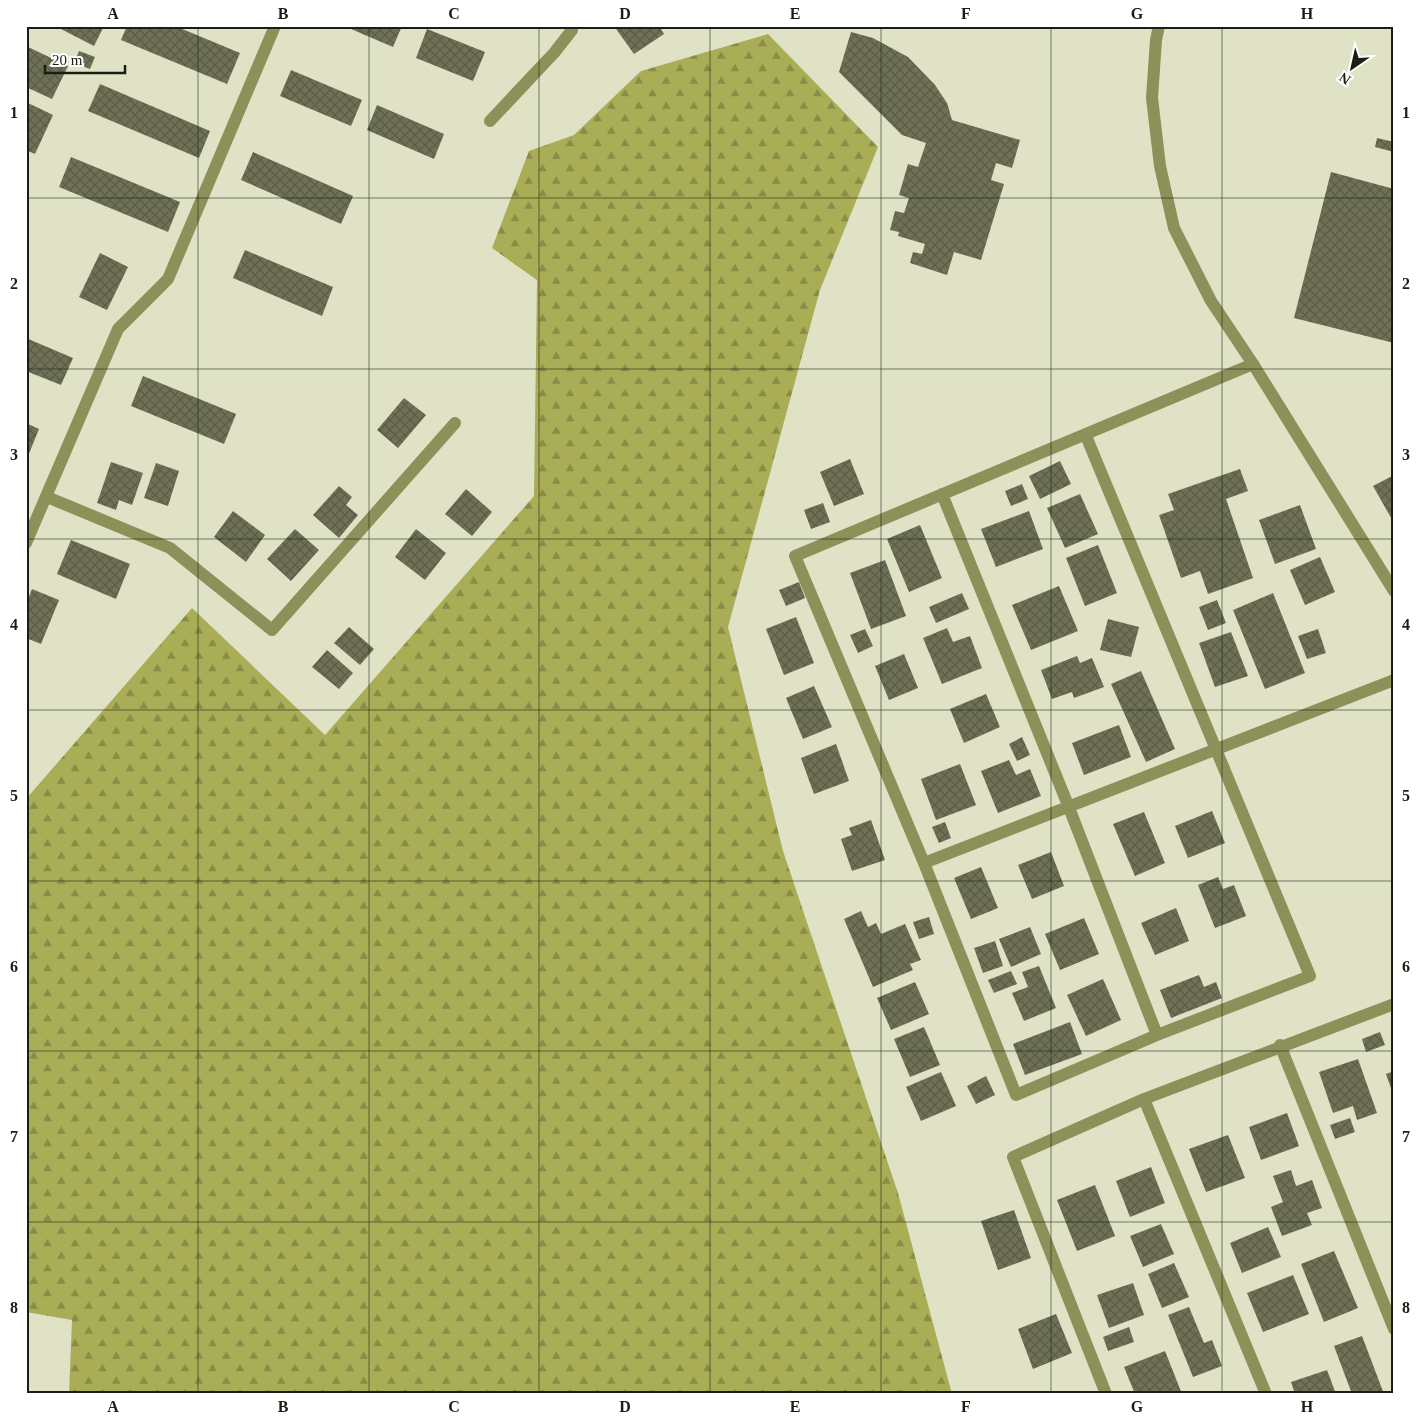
<svg xmlns="http://www.w3.org/2000/svg" width="1420" height="1420" font-family="'Times New Roman',serif">
<defs>
<pattern id="forest-firs" width="22" height="20" patternUnits="userSpaceOnUse" patternTransform="scale(1.25)"><rect width="22" height="20" fill="#a8ad56"/><path d="M5 1l3.5 6h-7zM16 11l3.5 6h-7z" fill="#888c46"/></pattern>
<pattern id="building-cross-hatch" width="8" height="8" patternUnits="userSpaceOnUse" patternTransform="scale(1.25)"><rect width="8" height="8" fill="#6f7157"/><path d="M0 0l8 8M0 8l8-8" fill="none" stroke="#5a5c47"/></pattern>
</defs>
<rect width="100%" height="100%" fill="#e0e2c6"/>
<path fill="url(#forest-firs)" d="M768,34l110,113 -58,143 -92,337 55,224 115,342 54,201h-883l3,-74 -46,-8v-513l166,-191 133,127 209,-239 3,-216 -45,-32 37,-97 45,-16 67,-64z"/>
<path fill="url(#building-cross-hatch)" d="M55,26h49l-10,20z
M127,26h48l65,27 -13,31 -106,-44z
M344,26h58l-9,21z
M614,26h45l5,8 -30,20z
M427,29l58,23 -12,29 -57,-23z
M851,32l22,6 35,19 27,28 12,18 5,17 68,20 -8,28 -16,-5 -5,17 13,4 -23,76 -27,-8 -7,23 -37,-12 3,-11 9,2 3,-10 -27,-8 1,-4 -9,-2 5,-19 9,2 5,-15 -10,-3 9,-31 10,3 8,-24 -24,-8 -63,-63z
M26,46l42,20 -16,33 -26,-12z
M79,51l16,6 -5,12 -16,-6z
M291,70l71,30 -11,26 -71,-30z
M100,84l110,47 -11,27 -111,-47z
M26,102l27,13 -18,39 -9,-4z
M377,105l67,29 -10,25 -67,-29z
M1377,138l17,4v10l-19,-5z
M253,152l100,44 -12,28 -100,-44z
M71,157l109,45 -12,30 -109,-45z
M1331,172l63,17v154l-100,-25z
M245,250l88,37 -11,29 -89,-38z
M100,253l28,14 -21,43 -28,-13z
M26,338l47,20 -12,27 -35,-14z
M143,376l93,38 -12,30 -93,-38z
M404,398l22,17 -28,33 -21,-18z
M26,423l13,6 -11,27 -2,-1z
M850,459l14,35 -30,12 -14,-34z
M1060,461l11,23 -31,15 -11,-23z
M111,462l32,11 -11,32 -13,-5 -3,10 -19,-7z
M156,463l23,8 -11,35 -24,-8z
M1240,469l8,22 -22,8 27,79 -45,16 -8,-23 -19,7 -22,-63 15,-5 -6,-16z
M1394,475v48l-21,-37z
M1022,484l6,15 -17,7 -6,-15z
M339,486l13,11 -6,8 12,10 -19,23 -26,-23z
M466,489l26,23 -20,24 -27,-22z
M1080,494l18,40 -33,14 -18,-40z
M823,503l7,19 -19,7 -7,-19z
M1300,505l16,44 -41,15 -16,-44z
M233,511l32,24 -19,27 -32,-25z
M1029,511l14,38 -47,18 -15,-38z
M920,525l22,53 -33,14 -22,-53z
M295,529l24,21 -28,31 -24,-22z
M416,529l30,24 -21,27 -30,-23z
M71,540l59,24 -14,35 -59,-25z
M1098,545l19,48 -32,13 -19,-48z
M1320,557l15,35 -30,13 -15,-35z
M885,560l21,56 -35,13 -21,-56z
M799,582l6,16 -19,8 -7,-16z
M1059,586l19,45 -47,19 -19,-45z
M32,589l27,11 -18,44 -15,-6v-34z
M962,593l7,16 -33,14 -7,-16z
M1273,593l32,80 -40,16 -32,-79z
M1217,600l9,23 -18,7 -9,-23z
M796,617l18,46 -30,12 -18,-46z
M1108,619l31,8 -8,30 -31,-7z
M349,627l25,22 -14,16 -26,-22z
M947,628l6,14 17,-6 12,32 -40,16 -19,-46z
M865,629l8,17 -15,7 -8,-18z
M1318,629l8,24 -19,6 -9,-23z
M1231,632l17,44 -33,11 -16,-44z
M327,650l26,23 -14,16 -27,-22z
M904,654l14,34 -29,12 -14,-34z
M1077,656l3,7 12,-5 12,29 -30,11 -2,-6 -20,7 -11,-29z
M1141,671l34,78 -29,13 -35,-78z
M814,686l18,41 -29,12 -17,-41z
M986,694l14,33 -36,16 -14,-34z
M1119,725l12,32 -47,18 -12,-32z
M1022,737l8,18 -13,6 -8,-17z
M836,744l13,37 -35,13 -13,-36z
M1009,760l7,15 14,-6 11,27 -43,17 -17,-42z
M960,764l16,41 -40,15 -15,-41z
M1212,811l13,32 -37,15 -13,-32z
M1144,812l21,51 -30,13 -22,-52z
M871,820l14,40 -33,11 -11,-32 11,-4 -3,-7z
M945,822l6,16 -12,5 -7,-16z
M1051,852l13,34 -32,13 -14,-34z
M981,867l17,41 -27,11 -17,-41z
M1218,877l5,12 11,-4 12,31 -31,12 -17,-43z
M1176,908l13,33 -34,14 -14,-32z
M861,911l7,16 8,-4 5,11 24,-10 16,36 -11,4 3,6 -40,17 -29,-68z
M929,917l5,17 -15,5 -6,-17z
M1084,918l15,36 -39,16 -15,-36z
M1030,927l11,27 -30,13 -12,-28z
M995,941l8,25 -20,7 -9,-25z
M1039,966l17,42 -32,13 -12,-28 16,-6 -6,-15z
M1011,971l6,13 -23,9 -6,-13z
M1199,975l5,12 12,-5 6,16 -51,20 -11,-28z
M1103,979l18,41 -35,16 -19,-41z
M915,982l14,32 -38,16 -14,-32z
M1070,1022l12,32 -57,21 -12,-31z
M924,1027l16,38 -30,12 -16,-38z
M1380,1032l5,13 -19,7 -4,-13z
M1358,1059l19,54 -20,7 -4,-14 -20,7 -14,-41z
M1394,1071v23h-1l-7,-20z
M941,1072l15,34 -35,15 -15,-34z
M986,1076l9,19 -19,9 -9,-18z
M1287,1113l12,33 -38,14 -12,-33z
M1350,1118l5,14 -20,7 -5,-14z
M1228,1135l17,43 -39,14 -17,-43z
M1151,1167l14,36 -35,14 -14,-36z
M1291,1170l5,16 16,-6 10,28 -15,5 5,12 -30,11 -11,-29 12,-5 -10,-26z
M1095,1185l20,51 -38,15 -20,-51z
M1014,1210l17,48 -33,12 -17,-49z
M1161,1224l13,30 -31,13 -13,-31z
M1268,1227l13,30 -39,16 -12,-30z
M1334,1251l24,57 -34,14 -23,-58z
M1174,1263l15,34 -27,11 -14,-34z
M1293,1275l16,39 -46,18 -16,-39z
M1133,1283l11,32 -35,13 -12,-33z
M1189,1307l15,36 8,-3 10,26 -29,11 -25,-62z
M1056,1314l16,39 -39,16 -15,-40z
M1129,1327l5,15 -26,9 -5,-14z
M1362,1336l22,58h-32l-18,-48z
M1165,1351l17,43h-47l-11,-27z
M1327,1370l9,24h-41l-4,-12z"/>
<g fill="none" stroke-linecap="round" stroke-linejoin="round">
<path stroke="#8d9059" stroke-width="12" d="M490,121l64,-68 18,-23 -1,-4
M1086,436l224,540 -153,59 -141,60 -92,-232 -129,-307 458,-192
M942,494l126,311 89,230
M47,497l123,51 102,82 183,-207
M26,543l92,-214 50,-50 107,-253
M924,863l470,-183
M1280,1045l114,284
M1144,1099l122,295
M1106,1394l-93,-237 131,-58 250,-95"/>
<path stroke="#8d9059" stroke-width="12" d="M1159,26l-3,14 -4,58 8,68 14,62 37,73 42,63 141,227"/>
</g>
<path fill="none" stroke="#1c1d13" stroke-width="1" stroke-opacity="0.55" d="M198,26v1368M369,26v1368M539,26v1368M710,26v1368M881,26v1368M1051,26v1368M1222,26v1368M26,198h1368M26,369h1368M26,539h1368M26,710h1368M26,881h1368M26,1051h1368M26,1222h1368"/>
<rect width="1420" height="1420" fill="none" stroke="#ffffff" stroke-width="55"/>
<g transform="translate(1352 68) rotate(214)" stroke="#ffffff" stroke-width="4" paint-order="stroke">
<path d="M0-4L9 19L0 12L-9 19Z" fill="#1c1d13"/>
<text y="-8" font-size="14" font-weight="bold" text-anchor="middle" fill="#1c1d13">N</text>
</g>
<path d="M45 65v8h80v-8" fill="none" stroke="#1c1d13" stroke-width="2.5"/>
<text x="52" y="65" font-size="15" fill="#1c1d13" stroke="#ffffff" stroke-width="4" paint-order="stroke">20 m</text>
<rect x="28" y="28" width="1364" height="1364" fill="none" stroke="#1c1d13" stroke-width="2"/>
<g font-size="16" text-anchor="middle" font-weight="bold" fill="#1c1d13">
<text x="113" y="19">A</text>
<text x="283" y="19">B</text>
<text x="454" y="19">C</text>
<text x="625" y="19">D</text>
<text x="795" y="19">E</text>
<text x="966" y="19">F</text>
<text x="1137" y="19">G</text>
<text x="1307" y="19">H</text>
<text x="14" y="118">1</text>
<text x="1406" y="118">1</text>
<text x="14" y="289">2</text>
<text x="1406" y="289">2</text>
<text x="14" y="460">3</text>
<text x="1406" y="460">3</text>
<text x="14" y="630">4</text>
<text x="1406" y="630">4</text>
<text x="14" y="801">5</text>
<text x="1406" y="801">5</text>
<text x="14" y="972">6</text>
<text x="1406" y="972">6</text>
<text x="14" y="1142">7</text>
<text x="1406" y="1142">7</text>
<text x="14" y="1313">8</text>
<text x="1406" y="1313">8</text>
<text x="113" y="1412">A</text>
<text x="283" y="1412">B</text>
<text x="454" y="1412">C</text>
<text x="625" y="1412">D</text>
<text x="795" y="1412">E</text>
<text x="966" y="1412">F</text>
<text x="1137" y="1412">G</text>
<text x="1307" y="1412">H</text>
</g>
</svg>
